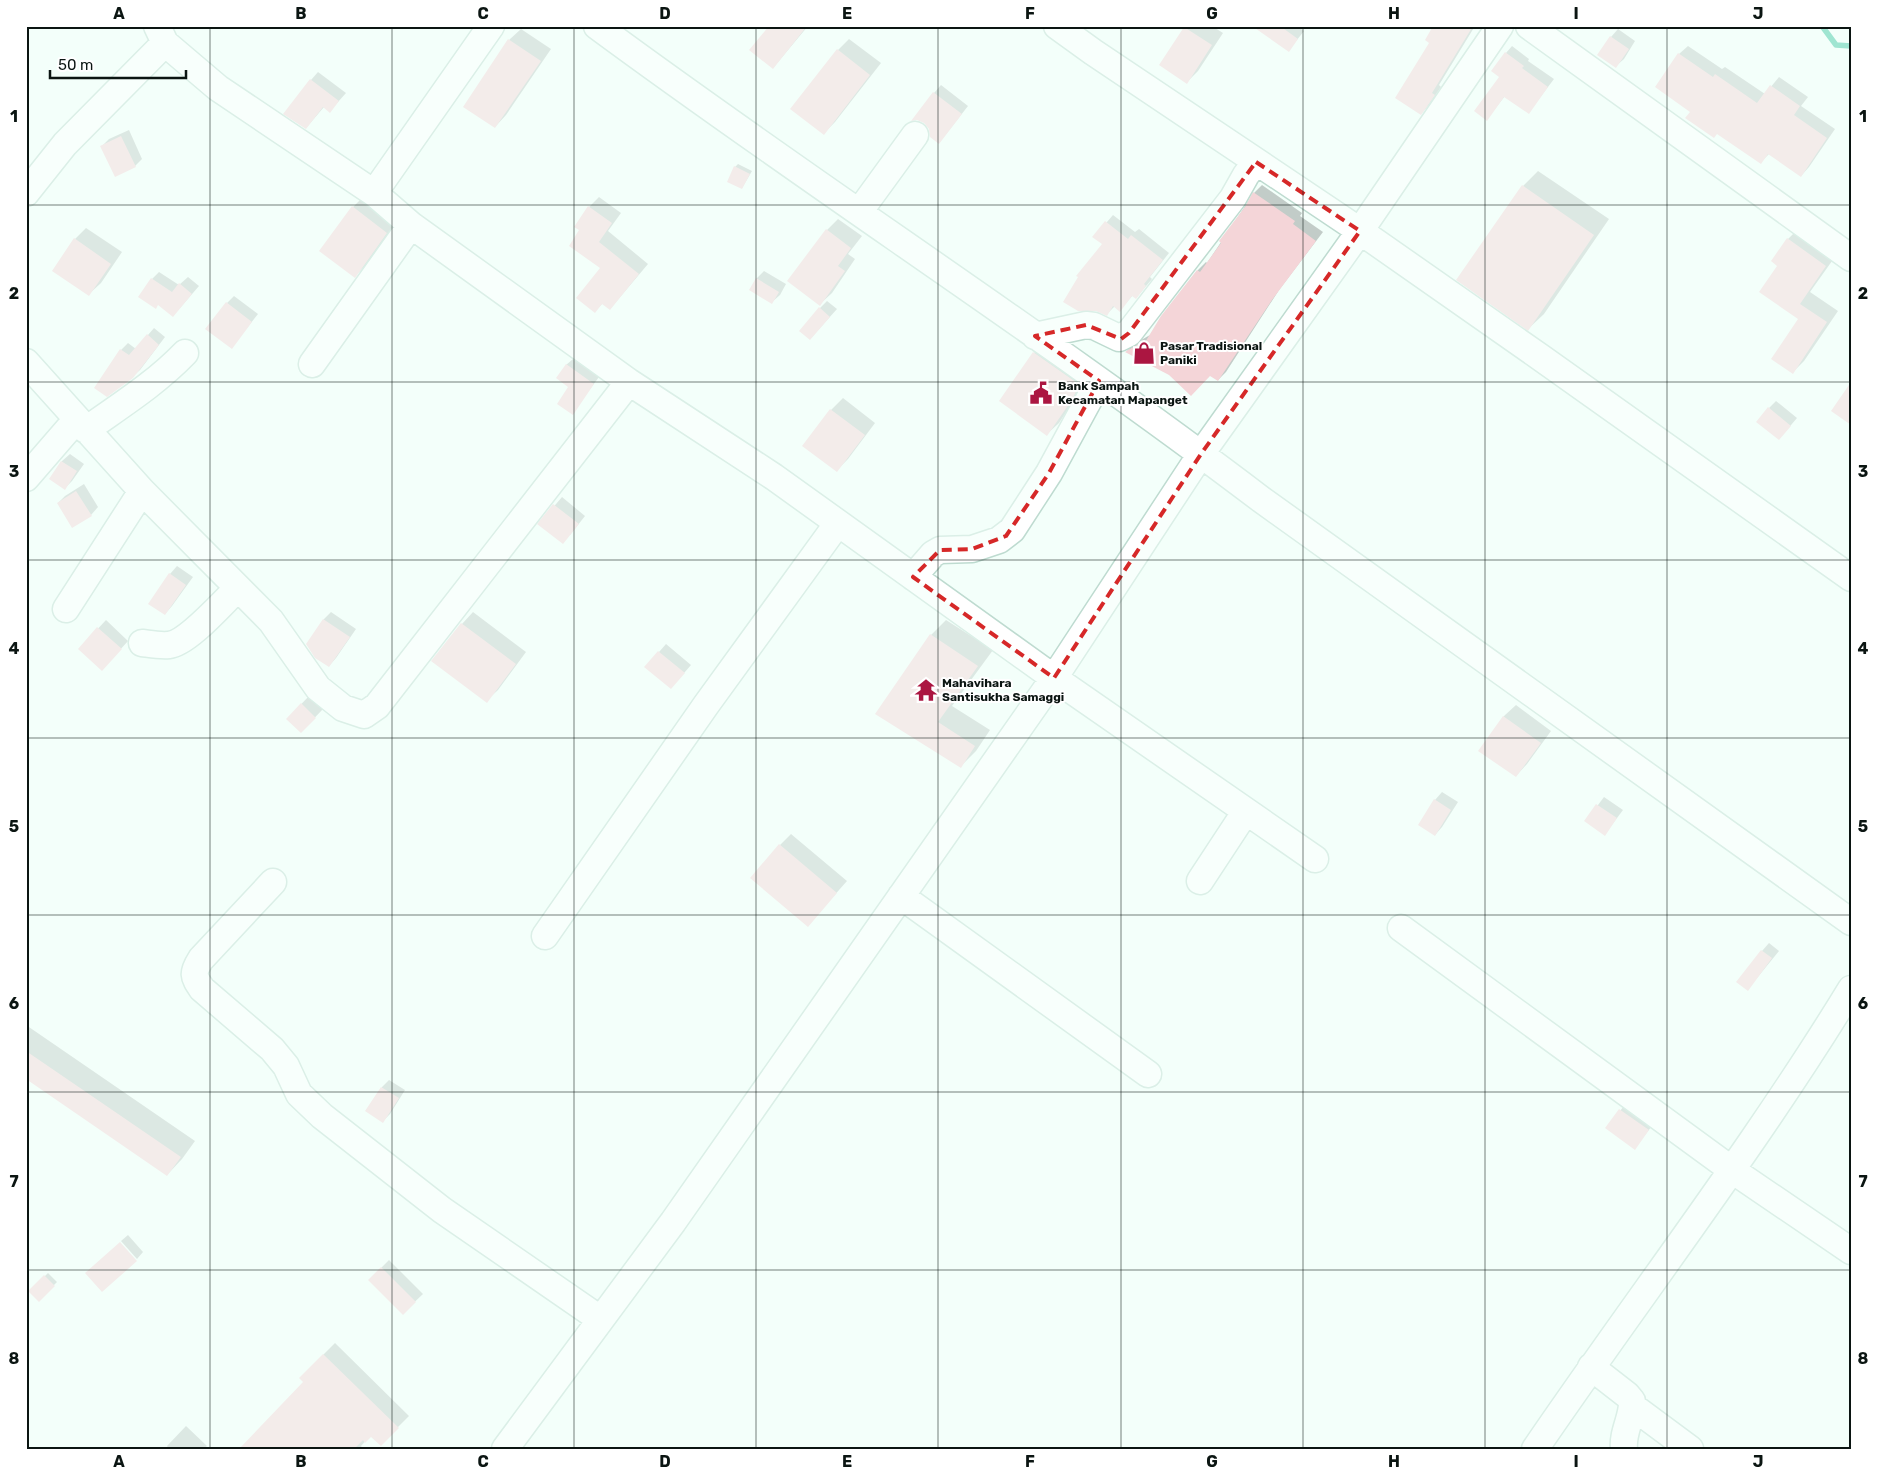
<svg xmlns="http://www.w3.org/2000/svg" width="1877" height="1475" font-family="Rubik,sans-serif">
<rect width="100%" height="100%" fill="#f3fffa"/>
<path fill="#0003" d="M770,26h38l-35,42z
M1186,26h26l11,7 -25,38 -11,11 -26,-17z
M1268,26h29l7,5 -15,19z
M1435,26h40l-36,59 2,2 -13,19 -7,8 10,-71z
M521,29l30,20 -45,66 -11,12 14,-87z
M1618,29l17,12 -11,18 -8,7 -5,-29z
M849,39l32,24 -46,59 -11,11 14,-83z
M1512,46l17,13 -1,2 26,18 -25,33 -24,-16 -18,23 14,-42 5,-24z
M1688,46l34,23 3,-2 40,27 14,-17 29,20 -7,9 34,23 -26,38 -8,9 -32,-22 -8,8 -69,-51 -13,-57z
M318,72l28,21 -16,18 -6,-4 -18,21 5,-48z
M941,85l27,21 -29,37 -5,-50z
M129,130l13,29 -7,7 -33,-20 7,-7z
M738,164l14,7 -10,17 -7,-21z
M1538,171l71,48 -65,95 -16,15 -5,-143z
M1262,185l40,28 -2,3 23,16 -44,58 -53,82 -8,8 -8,-6h-40l-43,-23 7,-7 16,-9 48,-65 8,-8 1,1 47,-70z
M364,196l34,25 -32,44 -11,11 -2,-69z
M599,197l22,16 -13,18 40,33 -38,45 -7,-6 -8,8 7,-43 -13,-61z
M1113,215l22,17 4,-3 30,24 -19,24 2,2 -16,19 -3,-3 -13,15 -5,-4 -8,8 -3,-70 -10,-7z
M838,219l24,17 -14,18 7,5 -23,34 -12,11 7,-74z
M86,228l36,24 -21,31 -12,11 -14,-55z
M1799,228l38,26 -27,38 28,19 -34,50 -11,11 6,-53 -20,-54 9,-26z
M764,271l22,13 -6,11 -8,7 -21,-13 6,-11z
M159,272l20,13 9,-8 11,9 -19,22 -28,-29z
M234,296l24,18 -26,33 -5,-44z
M827,301l10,8 -27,30 10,-31z
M154,328l11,9 -25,33 -8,7 -37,11 26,-38 7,-7 8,6z
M1045,341l45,32 -10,18 -21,32 -12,11 -13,-81z
M573,359l26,18 -27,36 -6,-48z
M843,398l32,25 -27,36 -11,11 -33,-25 27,-35z
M1776,401l21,17 -11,13 -17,-23z
M70,454l14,10 -12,17 -7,7 -14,-9 11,-18z
M84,484l14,23 -7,8 -33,-12 7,-7z
M562,497l23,19 -15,19 -31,-11z
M177,566l16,11 -21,29 -7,8 5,-40z
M331,612l25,17 -20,29 -7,8 -22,-22 17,-25z
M473,612l53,40 -28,38 -12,11 -54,-40 30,-37z
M106,620l22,21 -19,21 -30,-13z
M946,620l47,30 -41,56 38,24 -14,21 -15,15 -84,-53 54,-78z
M666,644l25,21 -13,15 -32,-13z
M309,696l14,13 -22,23 -14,-13z
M1516,705l35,26 -24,33 -11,12 -36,-26 24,-34z
M1442,792l16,10 -16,25 -7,8v-35z
M1604,797l19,13 -18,24 -19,-13z
M791,834l56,47 -39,44 -28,-80z
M1769,943l10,8 -31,38 14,-38z
M26,1025l169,116 -13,18 -15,16 -141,-98z
M389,1080l16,10 -15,24 -7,7 -1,-34z
M1627,1102l28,20 -20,26 -28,-20z
M128,1235l15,17 -6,7 -16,-18z
M389,1260l34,34 -20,19 -34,-33z
M48,1273l9,9 -18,18 -9,-9z
M335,1343l74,73 -28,28 -10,-9 -10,11 2,3h-116l58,-67 -5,-4z
M186,1426l21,20 -4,3h-34l-2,-3z"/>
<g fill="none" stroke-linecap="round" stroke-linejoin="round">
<path stroke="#3ac5a0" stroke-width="5.5" d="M1822,26l14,19 15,1"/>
</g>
<path fill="#f4d5d8" d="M769,26h38l-34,43 -24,-19z
M1252,26h28l18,13 -9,13z
M1433,26h40l-41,67 3,2 -14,20 -26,-17 34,-55 -4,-3z
M1184,27l28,18 -25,39 -28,-19z
M1610,36l19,13 -13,19 -19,-13z
M508,39l33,22 -46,67 -32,-21z
M837,49l33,26 -46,60 -34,-26z
M1505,52l19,14 -2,2 26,19 -19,27 -25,-17 -17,24 -13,-10 25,-34 -8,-6z
M1678,53l35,24 2,-3 42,29 13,-18 30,21 -6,9 33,23 -26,39 -33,-23 -7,10 -44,-30 -3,4 -29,-20 5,-6 -35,-25z
M310,79l29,22 -9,12 -7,-6 -17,22 -23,-15z
M933,92l29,22 -23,30 -9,-7 -1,-8 -5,-6 -7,-3 -6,1z
M121,136l15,31 -21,10 -15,-31z
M734,166l16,8 -8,15 -15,-7z
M1522,185l72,50 -66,96 -72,-51z
M1253,192l42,29 -2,3 23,17 -44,59 -54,81 -8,-5 -19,20 -22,-21 -44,-23 16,-10 3,2 17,-28 36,-46 3,2 21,-29 -2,-2 26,-34z
M352,206l35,27 -32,45 -36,-27z
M588,206l24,17 -13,19 40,32 -29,36 -8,-6 -7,9 -19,-15 24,-30 -31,-22 10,-16 -5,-3z
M1105,221l23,18 3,-4 32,25 -19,24 2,2 -10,13 -4,-3 -12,16 -7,-6 -6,10 -11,-5h-18l-15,-9 15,-25 -2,-1 26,-32 -10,-7z
M826,229l25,19 -13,18 7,5 -25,35 -33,-25z
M74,238l37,26 -22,32 -37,-25z
M1787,238l39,28 -26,38 27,18 -34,52 -22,-15 27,-40 -39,-27 18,-26 -6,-5z
M151,278l21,14 7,-9 13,11 -19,23 -15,-12 -2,4 -18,-12z
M756,278l23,14 -7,12 -23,-14z
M226,302l26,20 -20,27 -27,-20z
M819,307l11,10 -20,23 -11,-9z
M147,334l12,11 -26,33 -26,19 -13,-9 26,-39 9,6z
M1033,352l47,33 -11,19 -22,32 -48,-35z
M566,364l28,20 -21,31 -16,-11 11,-17 -12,-9z
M1851,382v43l-20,-14z
M1768,407l23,19 -12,14 -23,-18z
M830,409l35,26 -28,37 -35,-26z
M61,461l16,10 -12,19 -16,-11z
M76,491l16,25 -20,12 -15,-25z
M553,504l26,20 -16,20 -26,-20z
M169,573l17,12 -21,30 -17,-11z
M323,619l27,18 -21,30 -14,-9 -9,-14z
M461,623l55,41 -29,39 -56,-42z
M97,627l25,22 -20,22 -24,-22z
M930,634l48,32 -40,56 37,24 -14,22 -86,-54z
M658,651l27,22 -14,16 -27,-22z
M301,703l15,15 -15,15 -15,-14z
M1503,716l38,27 -25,34 -38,-26z
M1434,799l17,11 -16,26 -17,-11z
M1596,804l21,14 -12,18 -21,-15z
M779,844l58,49 -29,34 -58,-49z
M1761,950l11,8 -24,33 -12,-9z
M26,1051l155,106 -14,19 -141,-97z
M381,1087l18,11 -16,25 -18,-12z
M1619,1109l30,21 -14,20 -30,-22z
M120,1242l17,19 -35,31 -17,-19z
M381,1267l35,35 -13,13 -35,-35z
M44,1275l11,11 -16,16 -11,-11z
M323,1354l76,74 -18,18 -10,-9 -6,6 -2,-3 -9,9h-115l64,-67 -4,-4z"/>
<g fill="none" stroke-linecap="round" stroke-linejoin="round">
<defs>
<path id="minor" d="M157,26l8,17 53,45 156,105 117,-167
M597,26c219,162 448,309 665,474l589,422
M1057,26l36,26 267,179 180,126 311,221
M1529,26l322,232
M26,193l39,-49 100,-101
M374,193l37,32 218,157 145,95 280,201 261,181
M859,212l56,-77
M1035,336l51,-11 8,1 25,12 10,-5 104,-135 13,-23 10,-13
M26,362l116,129 129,130 47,67 25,20 21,7 13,-9 252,-324
M312,364l99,-139
M86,430c35,-25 69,-46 99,-77
M26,478l51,-59
M913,577l20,-23 7,-4 32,-1 27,-9 13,-10 37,-57 50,-92
M66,609l76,-118
M142,643c8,1 18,3 27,2 19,-2 54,-43 69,-57
M1200,881l46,-70
M273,882l-72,77c-9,14 -8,17 1,30l70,60 14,17 13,28 23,22 120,94 158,109
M901,896l247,178
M1401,928l331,242 119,81
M545,936l161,-231 132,-182
M1591,1367l36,28 5,6c1,16 -10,31 -8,48
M1632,1406l58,43
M505,1449l168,-227 381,-544 147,-224 159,-223 140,-205
M1535,1449c105,-154 219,-301 316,-460"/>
</defs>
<use href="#minor" stroke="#bedbd0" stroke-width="29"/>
<use href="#minor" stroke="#fff" stroke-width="26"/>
</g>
<path d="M0 0H1877V1475H0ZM1256,162l104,69 -159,223 -147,224 -141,-101 27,-27 32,-1 34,-13 43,-63 50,-92 -64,-45 51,-11 35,14 8,-6z" fill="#f3fffa" fill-opacity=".55" fill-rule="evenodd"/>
<path fill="none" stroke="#d62828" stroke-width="4" stroke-dasharray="10 6" stroke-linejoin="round" d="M1256,162l104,69 -159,223 -147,224 -141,-101 27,-27 32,-1 34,-13 43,-63 50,-92 -64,-45 51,-11 35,14 8,-6z"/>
<path fill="none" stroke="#0b1512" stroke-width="1" stroke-opacity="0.55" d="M210,26v1423M392,26v1423M574,26v1423M756,26v1423M938,26v1423M1121,26v1423M1303,26v1423M1485,26v1423M1667,26v1423M26,205h1825M26,382h1825M26,560h1825M26,738h1825M26,915h1825M26,1092h1825M26,1270h1825"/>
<defs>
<symbol id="shop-bare" viewBox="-9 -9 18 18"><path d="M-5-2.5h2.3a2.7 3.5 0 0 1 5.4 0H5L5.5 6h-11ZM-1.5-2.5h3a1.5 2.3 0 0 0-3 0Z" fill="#ab1641" stroke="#fff" stroke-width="2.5" paint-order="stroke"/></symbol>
<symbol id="civic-bare" viewBox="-9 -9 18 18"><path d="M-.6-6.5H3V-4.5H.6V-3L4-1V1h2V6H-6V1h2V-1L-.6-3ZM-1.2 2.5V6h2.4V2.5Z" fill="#ab1641" stroke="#fff" stroke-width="2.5" paint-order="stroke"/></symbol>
<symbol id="temple-bare" viewBox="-9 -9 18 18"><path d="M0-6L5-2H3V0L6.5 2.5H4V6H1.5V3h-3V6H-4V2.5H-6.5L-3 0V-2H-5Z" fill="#ab1641" stroke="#fff" stroke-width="2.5" paint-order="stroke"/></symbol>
</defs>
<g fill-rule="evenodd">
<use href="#shop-bare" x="1128" y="337" width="32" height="32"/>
<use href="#civic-bare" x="1025" y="377" width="32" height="32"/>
<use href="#temple-bare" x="910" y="674" width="32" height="32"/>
</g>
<g text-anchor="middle" stroke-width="4" stroke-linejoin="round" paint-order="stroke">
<g font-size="12" font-weight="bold" fill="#0b1512" stroke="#fff" text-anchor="start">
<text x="1160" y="350">Pasar Tradisional<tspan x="1160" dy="14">Paniki</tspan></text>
<text x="1058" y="390">Bank Sampah<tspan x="1058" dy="14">Kecamatan Mapanget</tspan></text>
<text x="942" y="687">Mahavihara<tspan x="942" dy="14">Santisukha Samaggi</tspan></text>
</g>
</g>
<rect width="1877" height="1475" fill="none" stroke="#ffffff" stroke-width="55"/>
<path d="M50 70v8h136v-8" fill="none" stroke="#0b1512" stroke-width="2.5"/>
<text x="58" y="70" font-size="15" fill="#0b1512" stroke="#ffffff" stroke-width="4" paint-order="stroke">50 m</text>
<rect x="28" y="28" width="1822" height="1420" fill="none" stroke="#0b1512" stroke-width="2"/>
<g font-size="16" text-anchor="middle" font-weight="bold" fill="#0b1512">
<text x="119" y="19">A</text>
<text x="301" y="19">B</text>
<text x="483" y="19">C</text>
<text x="665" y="19">D</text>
<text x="847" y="19">E</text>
<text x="1030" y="19">F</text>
<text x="1212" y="19">G</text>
<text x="1394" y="19">H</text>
<text x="1576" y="19">I</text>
<text x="1758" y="19">J</text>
<text x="14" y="122">1</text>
<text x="1863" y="122">1</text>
<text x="14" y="299">2</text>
<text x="1863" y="299">2</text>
<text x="14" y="477">3</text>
<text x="1863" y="477">3</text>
<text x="14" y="654">4</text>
<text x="1863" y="654">4</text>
<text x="14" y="832">5</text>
<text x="1863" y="832">5</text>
<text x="14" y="1009">6</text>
<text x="1863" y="1009">6</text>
<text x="14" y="1187">7</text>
<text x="1863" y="1187">7</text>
<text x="14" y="1364">8</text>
<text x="1863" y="1364">8</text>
<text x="119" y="1467">A</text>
<text x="301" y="1467">B</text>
<text x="483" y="1467">C</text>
<text x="665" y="1467">D</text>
<text x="847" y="1467">E</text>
<text x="1030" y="1467">F</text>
<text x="1212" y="1467">G</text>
<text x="1394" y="1467">H</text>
<text x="1576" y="1467">I</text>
<text x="1758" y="1467">J</text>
</g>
</svg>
